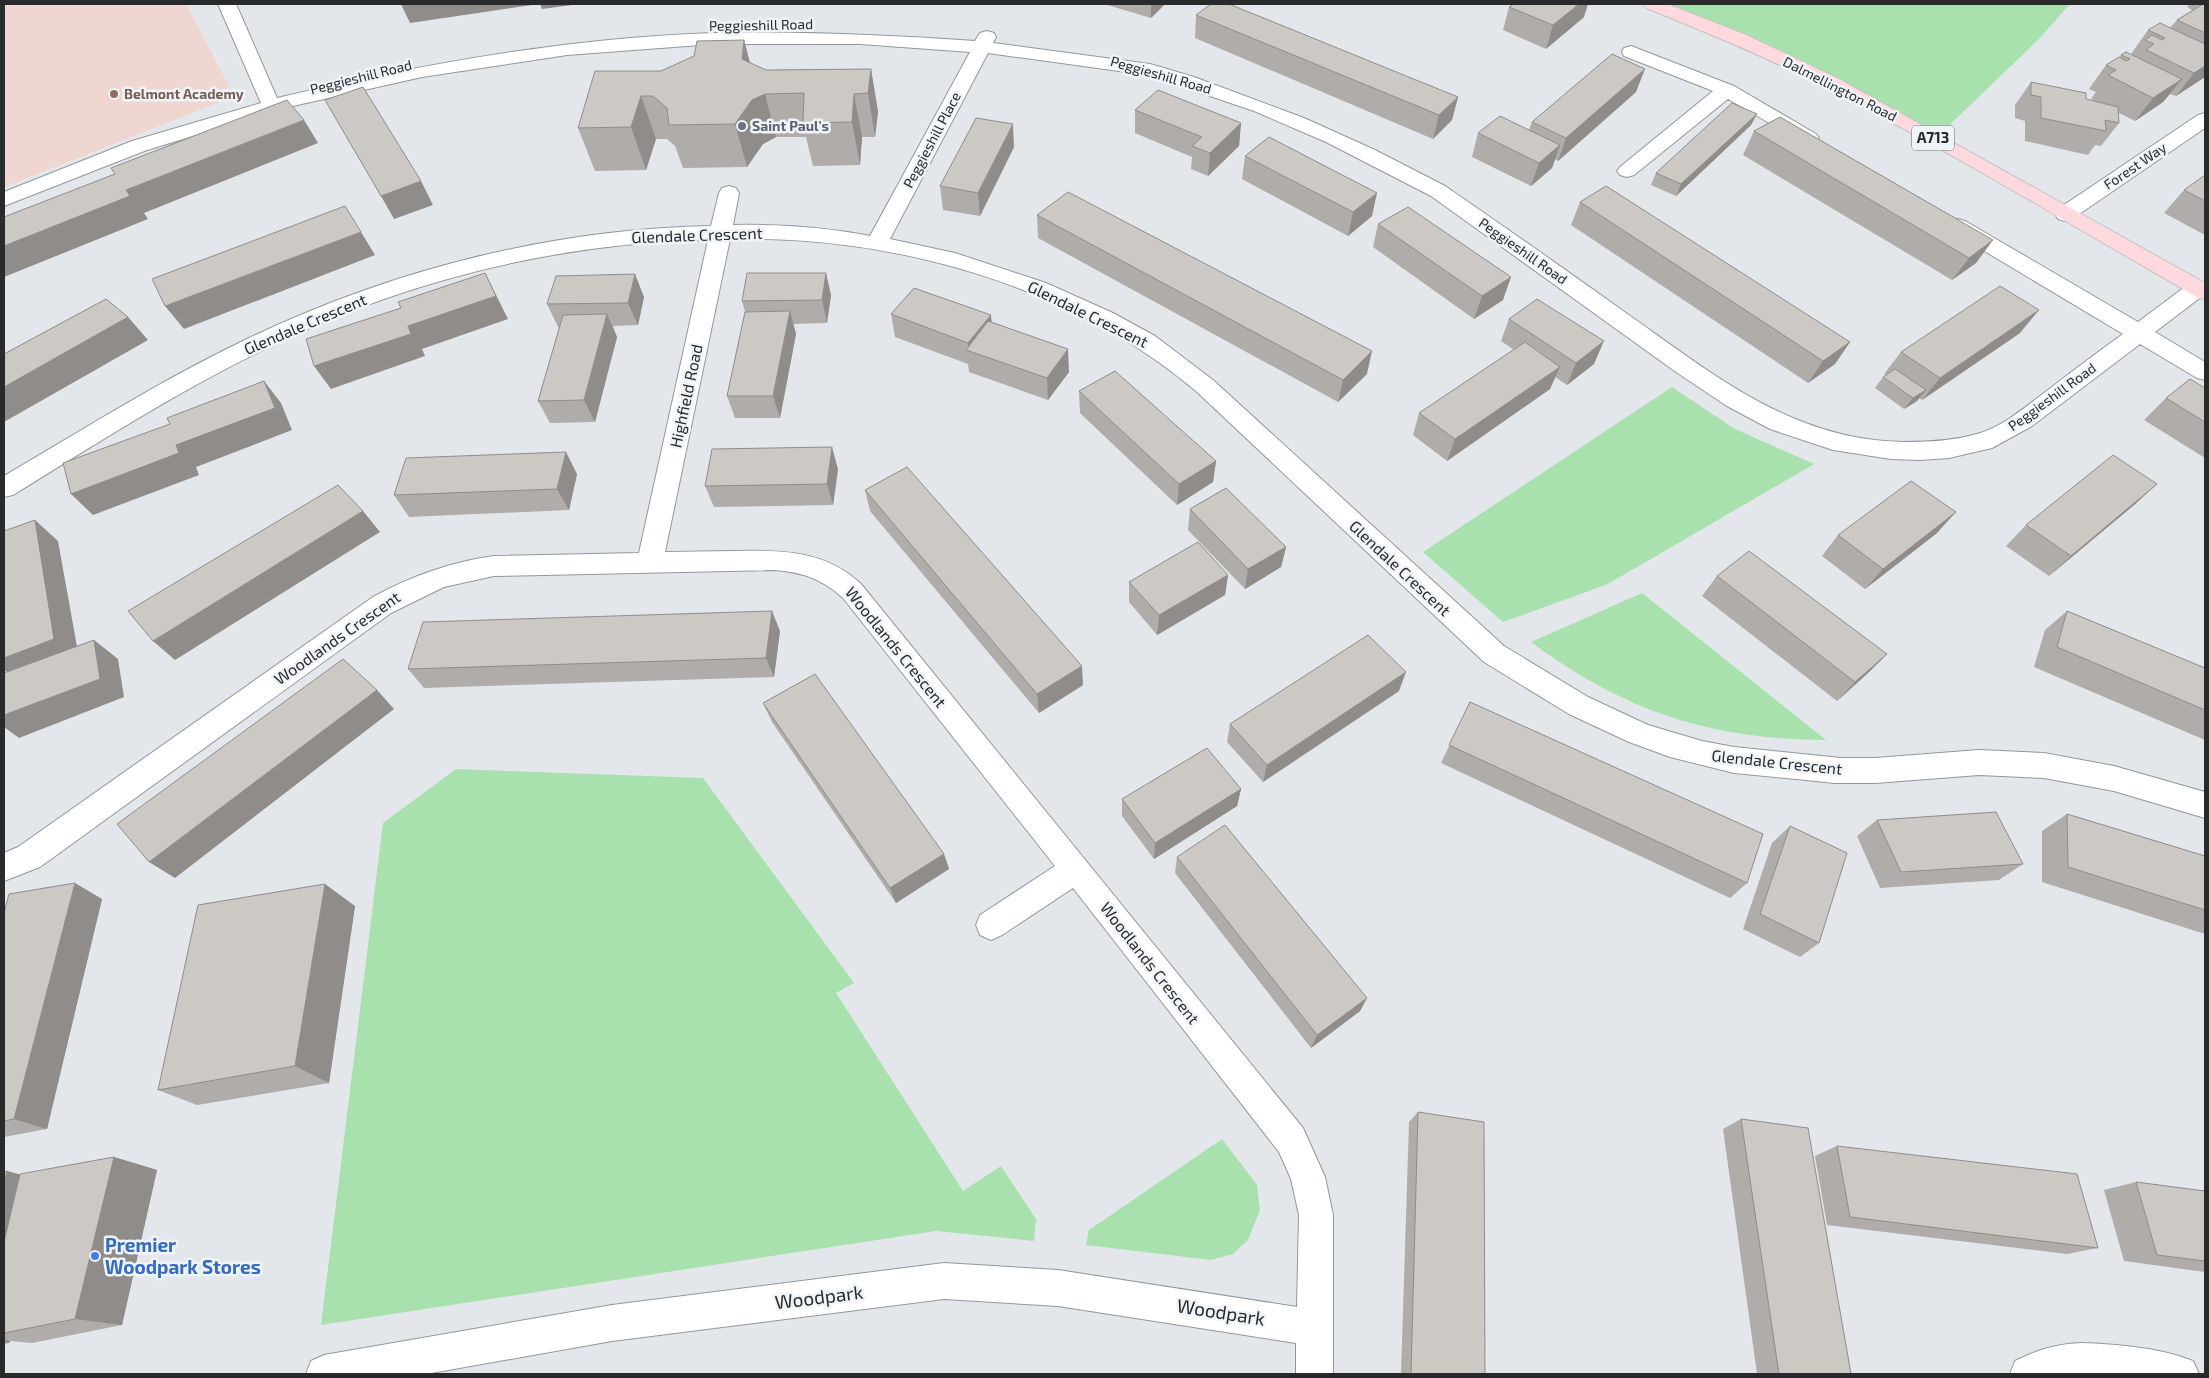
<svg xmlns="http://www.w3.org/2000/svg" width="2209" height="1378" font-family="'Exo 2',sans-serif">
<rect width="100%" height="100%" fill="#e3e7eb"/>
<path fill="#f0d6d0" d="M4,4h182l43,82 -9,16 -216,85z"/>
<path fill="#a9e1ae" d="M1652,4h418l-31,35 -104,100 -198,-101z
M1672,387l63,42 79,35 -206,120 -105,38 -80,-70z
M1642,593l184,147c-118,-1 -200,-28 -295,-98z
M456,769l247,9 151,205 -18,10 127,198 38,-25 35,53 -2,22 -98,-10 -615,94 62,-502z
M1222,1139l35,46 3,25 -12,30 -15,14 -22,6 -125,-15 3,-15z"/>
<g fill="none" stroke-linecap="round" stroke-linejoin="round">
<defs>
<path id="minor" d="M218,4h18l41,94c144,-34 290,-60 438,-65 87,-2 173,2 260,8l5,-8 7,-2 7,2 2,4 -3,6 157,21 44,13 110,41 71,32 70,36c61,42 121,84 181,127 87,61 165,127 277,129 25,0 50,-1 74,-8 25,-7 47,-26 67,-41 26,-20 52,-40 79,-59l-172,-103 -4,-5 4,-5 7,-2 7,2 173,101 52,-39 8,-2 7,2v11l-50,38 50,30v18l-8,-2 -57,-34 -108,82 -40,22 -43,10 -29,2 -29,-1 -58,-9 -63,-21 -43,-23 -51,-34 -245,-176 -105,-54 -72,-31 -106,-36 -160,-22 -98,186 65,14 91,30 67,30 42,23 58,44 291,266 84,51 60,28 54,16 32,6 107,11h34l104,-8 65,3 70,13 91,26v26l-91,-27 -70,-13 -65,-3 -104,8h-40l-101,-10 -64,-16 -41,-15 -60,-28 -85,-52 -287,-270c-125,-107 -305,-157 -467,-153l-65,313c23,0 46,-1 70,-1 46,-1 90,-1 126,33l442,544 22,49 8,38v159h-37v-31l-238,-37 -114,-7 -332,42 -186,33h-120l5,-13 13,-6 288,-50 332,-42 114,7 239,37 2,-92 -8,-36 -12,-27 -206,-264 -71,47 -11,5 -11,-5 -4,-10 4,-10 75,-49 -212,-268c-21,-19 -41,-26 -69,-28l-280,6 -50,11 -53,26 -351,254 -36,14v-28l14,-6 355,-250c38,-21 78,-35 121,-41l145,-3 69,-313c-154,3 -309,42 -447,111 -86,42 -167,94 -248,144l-9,2v-21c80,-47 159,-97 243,-137 144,-69 304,-110 464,-113l8,-33 3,-5 7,-2 7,2 3,5 -6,32c45,-1 93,2 137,11l100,-184 -110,-8h-146l-147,11 -145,22 -138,31 -137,42 -143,56v-14l128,-51 129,-38z
M1631,46l103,40 82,48 3,4 -3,4 -7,2 -7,-2 -74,-43 -94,76 -7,2 -7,-2 -3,-4 3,-4 93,-76 -89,-35 -2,-4 2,-4z
M2205,113v15l-133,91 -7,2 -7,-2 -3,-5 3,-5 140,-94z
M2081,1343c35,1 80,5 112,18l6,13h-189l5,-13c22,-11 41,-17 66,-18z"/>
<path id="major" d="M1643,4h24l77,30 95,45 366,204v16l-8,-2c-123,-70 -245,-145 -372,-210 -58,-30 -119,-55 -179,-79z"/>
</defs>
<use href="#minor" stroke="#93979b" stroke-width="2"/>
<use href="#major" stroke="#c3c3c4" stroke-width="2"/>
<use href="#minor" fill="#fff" fill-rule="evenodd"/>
<use href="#major" fill="#ffd9dd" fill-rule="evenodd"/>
</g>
<path fill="#afaca9" d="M1104,4h61l-14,14z
M2190,4h15v73l-29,19 -6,-2 -7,8 -28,19 -16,-8v10l-18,23 -6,-1 -7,10 -63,-14v-20l-10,-3v-13l16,-23 66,20 -6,-3 5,-7 -7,-3 17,-24 13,-7 2,-3h13l-3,-1 17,-24 22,-2 7,-8 15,-9v-1l-5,-3z
M1509,7l75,10 -38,32 -43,-19z
M1196,15l262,82 -6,23 -19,19 -238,-101z
M744,40l6,23 16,7 105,-1 7,43 -3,25h-13l-2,28 -47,1 -7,-29h-30l-13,7 -16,23 -64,1 -8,-22 -8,-7h-11l-10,31 -51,1 -17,-43z
M1636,92l-78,69 -3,-2 -3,9 -21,18 -59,-29 6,-24 51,-3 3,-8z
M1135,110l106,13 -2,23 -31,30 -17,-7 1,-12 -57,-24z
M1757,114l-6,11 -75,71 -25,-11 5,-12z
M1780,117l196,146 -24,17 -209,-125 11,-24z
M1014,147l-34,69 -37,-6 -3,-24z
M1245,156l127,60 -24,20 -106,-57z
M2205,175v60l-41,-22 20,-23z
M1580,202l270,140 -15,22 -27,19 -237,-158z
M1037,215l330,159 -29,28 -300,-164z
M1378,224l125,76 -29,19 -101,-72z
M831,295l-4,28 -34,1 3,10 -16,84h-45l-8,-22 18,-84 -3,-11z
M644,297l-6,28 -25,1 4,11 -22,85 -45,1 -12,-22 22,-74h-2l-11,-23z
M891,314l100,1v7l78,50 -21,28 -79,-28 -1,-8 -73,-27z
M1509,319l85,45 -27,21 -12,-8 -5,12 -103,72 -34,-26 6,-22 95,-63 -13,-9z
M2020,333l-98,67 -3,-2 -2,3 -13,8 -29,-21 8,-11 3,-2 -2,-1 17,-22z
M2205,388v70l-61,-38 22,-22z
M1079,391l137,70 -3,21 -36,23 -97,-92z
M838,469l-5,36 -119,2 -9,-21z
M577,474l-8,36 -160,7 -15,-22z
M2157,484l-23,21 -85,71 -43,-30 20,-21z
M865,490l218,195 -44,28 -169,-202z
M1190,509l96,38 -5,20 -36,22 -57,-59z
M1937,533l-72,56 -43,-33 16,-21z
M1228,575l-3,20 -68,40 -28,-33v-20z
M1717,576l170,78 -19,19 -31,28 -135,-105z
M2067,611l138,57v72l-171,-73 11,-37z
M780,631l-6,46 -350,11 -16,-19z
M1399,691l-136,91 -36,-40 3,-18z
M1470,702l277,181 -17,15 -289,-135z
M763,703l181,151 5,15 -53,34 -124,-181z
M1241,789l-4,17 -83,53 -32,-43v-17z
M2067,814l138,42v78l-163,-52v-51z
M1877,820l146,44 -24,16 -119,8 -23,-52z
M1790,826l29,117 -19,14 -57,-28 29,-86z
M1177,857l190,141 -7,13 -49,37 -136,-175z
M102,899l-55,230 -43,8v-224z
M355,906l-26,177 -132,22 -39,-15z
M1418,1112l67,262h-84l8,-252z
M1741,1119l110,255h-94l-34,-245z
M1837,1146l261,102 -31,6 -240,-29 -12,-69z
M114,1157l43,13 -35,155 -90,18 -22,-2 -1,2 -5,1v-172l3,-1 13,4z
M2136,1182l69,9v81l-81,-11 -20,-71z"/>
<path fill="#8f8c89" d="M401,4h138l-129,19z
M540,4h40l-38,5z
M1151,4h14l-14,14z
M1579,4h9l-4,13 -38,32 7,-24z
M744,40l11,43 10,11 11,43 -13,7 -16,23 -12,-43z
M2205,66v11l-29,19 18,-23z
M871,69l7,43 -3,25 -7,-44z
M1645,69l-9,23 -78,69 8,-23z
M2182,79l-19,23 -28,19 18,-23z
M854,94l8,43 -2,28 -8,-43z
M641,96l15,43 -10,31 -15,-43z
M1458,97l-6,23 -19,19 6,-24z
M1757,114l-6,11 -75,71 5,-12z
M304,120l14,23 -174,70 4,6 -144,58v-31l122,-56z
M1241,123l-2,23 -31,30 2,-23z
M1013,124l1,23 -34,69 -2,-23z
M1560,145l-8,23 -21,18 8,-23z
M421,181l12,24 -39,14 -13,-23z
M1377,193l-5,23 -24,20 5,-24z
M361,232l14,23 -191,74 -19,-23z
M1993,240l-17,23 -24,17 17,-22z
M485,273l23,46 -86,30 3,7 -94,33 -17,-23 94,-40z
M826,273l5,22 -4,28 -5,-23z
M635,274l9,23 -6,28 -10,-22z
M1511,277l-8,23 -29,19 8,-23z
M2039,310l-19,23 -98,67 18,-22z
M790,311l6,23 -16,84 -7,-22z
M607,314l10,23 -22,85 -11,-22z
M991,315l2,23 -24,13 -1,-8z
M128,317l20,23 -144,82v-35z
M1604,341l-10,23 -27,21 9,-22z
M1850,342l-15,22 -27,19 15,-22z
M1068,349l1,23 -21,28 -1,-22z
M1372,351l-5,23 -29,28 5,-22z
M1560,367l-10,22 -103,72 8,-22z
M264,381l17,22 11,27 -96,37 3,8 -106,40 -22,-21z
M1926,390l-9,11 -13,8 9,-11z
M832,447l6,22 -5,36 -6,-21z
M566,452l11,22 -8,36 -12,-21z
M1216,461l-3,21 -36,23 2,-21z
M2157,484l-23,21 -85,71 22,-20z
M363,511l17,21 -205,128 -22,-19z
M1956,512l-19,21 -72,56 18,-20z
M35,520l23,21 21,117 -59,23 -16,-11v-12z
M1286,547l-5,20 -36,22 3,-20z
M1228,575l-3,20 -68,40 2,-20z
M772,611l8,20 -6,46 -8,-19z
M94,640l24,19 6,38 -105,41 -15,-11v-12z
M1887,654l-19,19 -31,28 18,-19z
M1082,666l1,19 -44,28 -2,-19z
M1406,672l-7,19 -136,91 4,-17z
M377,690l17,19 -219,169 -26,-16z
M1241,789l-4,17 -83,53 1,-16z
M944,854l5,15 -53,34 -6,-15z
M75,883l27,16 -55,230 -33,-10z
M325,884l30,22 -26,177 -34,-17z
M1367,998l-7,13 -49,37 6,-13z
M114,1157l43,13 -35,155 -47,-6z
M7,1171l48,13 -51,149v-150z
M4,1340l6,1 -1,2 -5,-1z"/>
<path fill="#ccc8c4" stroke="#8f8c89" d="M1211,4h18l229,93 -19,18 -243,-100z
M1514,4h65l-26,21 -44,-18z
M2203,4h2v29l-28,-13z
M2160,23l45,21v22l-11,7 -48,-23 8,-6 -9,-4 7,-5 10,5 3,-2 -17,-8z
M744,40l-2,19 24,11 105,-1 -3,24 -14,1 -2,28 -49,1 1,-30 -39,1 -13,6 -17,24 -66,1 -2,-17 -14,-12h-12l-10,31 -53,1 17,-57h66l33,-15 3,-15z
M2126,52l56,27 -29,19 -45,-23 8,-5 -10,-5 13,-8 7,4 4,-2 -9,-4z
M1612,54l33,15 -79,69 -34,-16z
M2031,82l55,11v6l32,8 1,16 -14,-3 1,11 -65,-13v-21l-10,-2z
M363,87l58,94 -40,15 -56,-96z
M1158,90l83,33 -31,30 -18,-7 10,-9 -67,-27z
M287,100l17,20 -178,70 4,6 -126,50v-29l111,-43 -4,-6z
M1732,103l25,11 -76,70 -25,-11z
M1500,116l60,29 -21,18 -61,-30z
M1780,117l213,123 -24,18 -215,-127z
M976,118l37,6 -35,69 -38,-7z
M1269,137l108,56 -24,19 -108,-56z
M2205,175v26l-21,-11z
M1606,186l244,156 -27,19 -243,-159z
M1068,192l304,159 -29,29 -306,-165z
M345,206l16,26 -196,74 -13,-27z
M1408,207l103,70 -29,19 -104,-72z
M485,273l11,23 -88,30 3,8 -97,32 -8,-27 95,-31 -3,-6z
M747,273h79l-4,27 -80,1z
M635,274l-7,29 -81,1 9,-28z
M2000,286l39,24 -99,68 -39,-26z
M914,288l77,27 -23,28 -77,-29z
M106,299l22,18 -124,70v-33z
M1537,299l67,42 -28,22 -67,-44z
M790,311l-17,85h-46l18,-84z
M607,314l-23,86 -46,1 25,-86z
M988,321l80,28 -21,29 -81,-28z
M1525,342l35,25 -105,72 -36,-26z
M1895,369l31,21 -13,8 -30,-21z
M1115,371l101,90 -37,23 -100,-93z
M2190,379l15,9v34l-39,-24z
M264,381l11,27 -99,37 3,8 -108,41 -8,-31 107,-39 -3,-6z
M832,447l-5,37 -122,2 7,-37z
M566,452l-9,37 -163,6 12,-37z
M2113,455l44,29 -86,72 -45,-31z
M907,467l175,199 -45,28 -172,-204z
M1911,481l45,31 -73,57 -45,-34z
M338,485l25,26 -210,130 -25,-30z
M1226,488l60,59 -38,22 -58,-60z
M35,520l19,119 -50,19v-127z
M1198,542l30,33 -69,40 -30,-33z
M1749,551l138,103 -32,28 -138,-106z
M772,611l-6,47 -358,11 15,-47z
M2067,611l138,57v42l-148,-63z
M1368,635l38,37 -139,93 -37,-41z
M94,640l6,39 -96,36v-42z
M343,659l34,31 -228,172 -32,-38z
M815,674l129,180 -54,34 -127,-185z
M1470,702l293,132 -16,49 -298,-138z
M1207,748l34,41 -86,54 -33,-44z
M1996,812l27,52 -122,8 -24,-52z
M2067,814l138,42v54l-137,-43z
M1225,825l142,173 -50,37 -140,-178z
M1790,826l57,27 -28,90 -59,-29z
M75,883l-61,236 -10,2v-208l5,-19z
M325,884l-30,182 -137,24 40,-185z
M1418,1112l66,10 1,252h-74z
M1741,1119l67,9 43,246h-72z
M1837,1146l240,28 21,74 -248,-31z
M114,1157l-39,162 -71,14v-91l16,-68z
M7,1171l-3,12v-11z
M2136,1182l69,9v70l-48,-6z"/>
<circle fill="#8d6e63" stroke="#f0f4f8" stroke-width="2" cx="114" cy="94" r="5"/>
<circle fill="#6b7280" stroke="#f0f4f8" stroke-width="2" cx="742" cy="126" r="5"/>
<circle fill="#3f7fe0" stroke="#f0f4f8" stroke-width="2" cx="95" cy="1256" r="5"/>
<g text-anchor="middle" stroke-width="5" stroke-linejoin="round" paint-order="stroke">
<g font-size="14" fill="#292a2c" stroke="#f0f4f8">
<text transform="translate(761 25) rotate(-1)" y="5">Peggieshill Road</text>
<text transform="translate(1161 75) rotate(16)" y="5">Peggieshill Road</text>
<text transform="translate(361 77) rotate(-14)" y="5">Peggieshill Road</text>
<text transform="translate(1840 89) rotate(27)" y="5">Dalmellington Road</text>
<text transform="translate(932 140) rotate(-62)" y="5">Peggieshill Place</text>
<text transform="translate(2135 166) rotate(-34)" y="5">Forest Way</text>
<text transform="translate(1523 251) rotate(35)" y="5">Peggieshill Road</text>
<text transform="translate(2052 397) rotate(-36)" y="5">Peggieshill Road</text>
</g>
<g font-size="14" font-weight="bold" fill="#785e54" stroke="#f0f4f8" text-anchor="start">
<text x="124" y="99">Belmont Academy</text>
</g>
<g font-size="14" font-weight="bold" fill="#5b616d" stroke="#f0f4f8" text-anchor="start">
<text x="752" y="131">Saint Paul's</text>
</g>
<rect fill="#f0f4f8" stroke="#656769" stroke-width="1" x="1912" y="125.5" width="42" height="25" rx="4"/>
<g font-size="15" font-weight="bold" fill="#292a2c">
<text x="1933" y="143">A713</text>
</g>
<g font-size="16" fill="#292a2c" stroke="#f0f4f8">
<text transform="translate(697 235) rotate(-2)" y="6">Glendale Crescent</text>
<text transform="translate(1088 314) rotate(26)" y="6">Glendale Crescent</text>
<text transform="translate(305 324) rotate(-23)" y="6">Glendale Crescent</text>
<text transform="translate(686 396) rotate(-78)" y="6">Highfield Road</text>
<text transform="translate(1400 568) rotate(43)" y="6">Glendale Crescent</text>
<text transform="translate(337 638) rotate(-35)" y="6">Woodlands Crescent</text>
<text transform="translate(896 647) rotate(51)" y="6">Woodlands Crescent</text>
<text transform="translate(1777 762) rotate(6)" y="6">Glendale Crescent</text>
<text transform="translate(1150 963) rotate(52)" y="6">Woodlands Crescent</text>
</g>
<g font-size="19" font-weight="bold" fill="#366cbe" stroke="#f0f4f8" text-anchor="start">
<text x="105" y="1252">Premier<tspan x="105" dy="22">Woodpark Stores</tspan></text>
</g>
<g font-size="19" fill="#292a2c" stroke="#f0f4f8">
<text transform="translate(819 1297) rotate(-7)" y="7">Woodpark</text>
<text transform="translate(1221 1312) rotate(9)" y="7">Woodpark</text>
</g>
</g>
<rect width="2209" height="1378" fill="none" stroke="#292a2c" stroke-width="10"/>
</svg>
